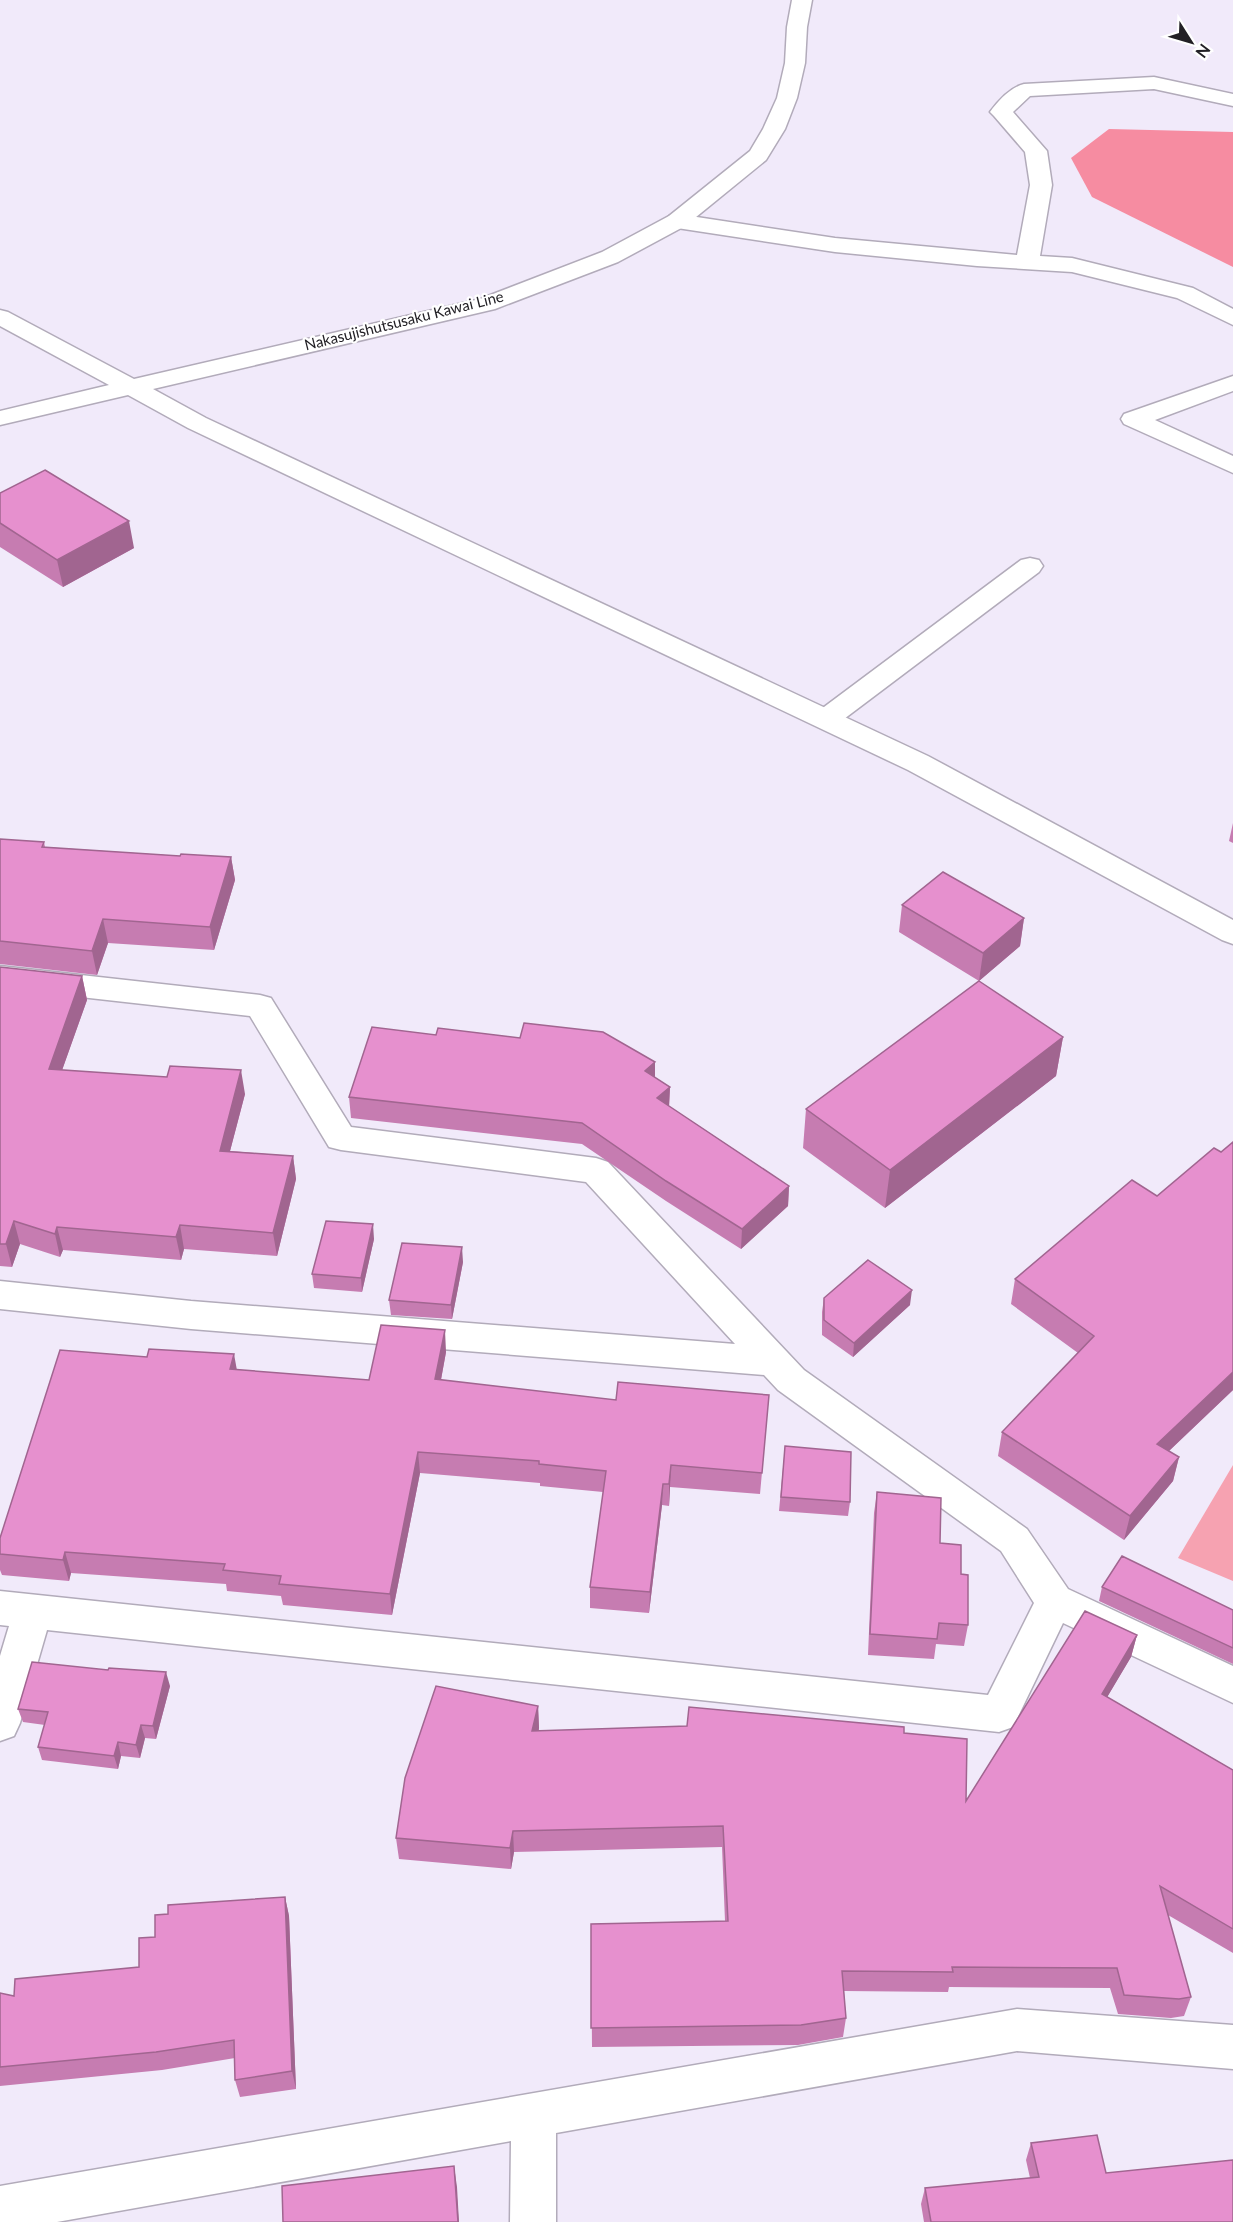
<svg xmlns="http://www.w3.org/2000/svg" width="1233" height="2222" font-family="Lato,sans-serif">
<rect width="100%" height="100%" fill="#f1eafa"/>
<path fill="#f6a2b1" d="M1233,1465v116l-55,-23z"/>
<path fill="#f68ca1" d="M1109,129l124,3v135l-141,-70 -21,-39z"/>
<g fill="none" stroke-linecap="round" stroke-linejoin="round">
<defs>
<path id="street" d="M1154,77l79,17v12l-79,-17 -124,7 -17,16 34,39 5,34 -12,71 32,2 121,30 40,21v16l-56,-27 -105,-26 -95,-6 -142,-14 -158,-24 -8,-2 -3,-5 3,-5 8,-2 158,24 182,17 13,-70 -5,-33 -31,-36 -4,-4c8,-11 21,-25 34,-28z
M1233,376v15l-78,29 78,36v17l-109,-49 -3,-5 3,-5z
M1030,558l9,2 4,6 -4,6 -203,153 -10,3 -10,-3 -4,-6 4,-6 205,-153z
M0,966l260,29 11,3 80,129 245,31 12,4 196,208 223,159 41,60 165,77v37l-170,-80 -50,104 -14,5 -952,-102 -27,93 -6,13 -14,5v-85l9,-30 -9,-1v-34l988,104 46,-92 -33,-52 -223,-161 -14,-15 -573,-46 -191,-20v-28l191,20 544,43 -149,-162 -245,-32 -12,-3 -79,-131 -250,-28z
M1017,2009l216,16v44l-216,-18 -461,82v89h-46l1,-81 -454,81h-57v-36z"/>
<path id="secondary" d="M792,0h20l-5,27 -2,36 -8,35 -12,31 -19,31 -81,66 -67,36 -123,47 -342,80 53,29 722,338 305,164v24l-11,-4 -314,-170 -720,-342 -60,-33 -128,30v-14l109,-26 -109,-59v-16l8,2 126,67 346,-80 122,-47 67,-36 81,-65 13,-22 14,-31 8,-35 2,-36z"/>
</defs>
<use href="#street" stroke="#b2abba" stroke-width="3"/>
<use href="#secondary" stroke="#b2abba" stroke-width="3"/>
<use href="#street" fill="#fff" fill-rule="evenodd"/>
<use href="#secondary" fill="#fff" fill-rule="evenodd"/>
</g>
<path fill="#c67cb1" d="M0,493l134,55 -71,39 -63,-40z
M1233,823v20l-4,-2z
M0,839l44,3 1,5 135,9 51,1 4,23 -21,70 -106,-7 -11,32 -97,-11z
M902,905l122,13 -4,28 -41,35 -80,-49z
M0,967l82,9 5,24 -25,70 183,24 -15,57 63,5 3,23 -19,77 -93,-7 -3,11 -118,-10 -3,7 -40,-13 -8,23 -12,-1z
M1063,1037l-7,39 -171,132 -82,-60 3,-39z
M655,1062v16l15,9 -1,19 120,80 -1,20 -47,43 -75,-48 -84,-57 -231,-26 -2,-21z
M374,1239l-12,53 -48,-4 -2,-14z
M463,1262l-11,57 -61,-4 -2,-15z
M1015,1279l218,111 -64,61 10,6 -6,24 -49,59 -126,-84 4,-24 76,-79 -67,-49z
M824,1298l86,7 -57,52 -31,-22v-23z
M446,1352l-5,28 175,20 153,-5 -9,99 -90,-7 -1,19 -7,-1 -13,108 -59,-5v-21l13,-95 -63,-6v-3l-120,-10 -28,142 -109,-10 -2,-9 -54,-5 -1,-7 -155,-11 -2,8 -67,-6 -2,-5v-32l236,-168 133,10z
M785,1446l65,56 -2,14 -69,-5z
M877,1492l63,51 21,31 7,51 -4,21 -28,-2 -2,15 -66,-4 6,-142z
M1102,1587l131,23v54l-134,-63z
M1137,1635l-6,22 -24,40 126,73v183l-65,-38 23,82 -7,19 -13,2 -53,-4 -8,-26 -161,-1 -1,5 -104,-1 2,27 -3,19 -45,8 -206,2 -1,-123 134,-3 -3,-74 -208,5 -3,17 -112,-10 -3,-21 142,-132 1,22v3l365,2 62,68z
M170,1686l-14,53 -11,-1 -5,20 -19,-2 -3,13 -76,-9 -4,-13 7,-22 -22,-3 -5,-13z
M285,1897l4,19 7,173 -56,8 -5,-17v-22l-73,12 -162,16v-93l14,3 125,-29 16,-30z
M1031,2143l75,30 127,49h-309l-3,-18 4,-16 105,-10 -4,-18z"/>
<path fill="#a16590" d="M129,521l5,27 -71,39 -6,-27z
M231,857l4,23 -21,70 -4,-23z
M1024,918l-4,28 -41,35 4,-28z
M103,919l5,24 -11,32 -5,-24z
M82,976l5,24 -33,93 -5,-24z
M1063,1037l-7,39 -171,132 5,-38z
M655,1062v21l-10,-12z
M241,1070l4,24 -21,80 -4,-23z
M670,1087l-1,20 -12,-9z
M293,1156l3,23 -19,77 -4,-23z
M789,1186l-1,20 -47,43 1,-20z
M14,1221l6,23 -8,23 -6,-23z
M373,1224l1,15 -12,53 -1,-14z
M180,1225l4,24 -3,11 -5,-23z
M57,1227l6,23 -3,7 -5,-23z
M462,1247l1,15 -11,57 -1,-14z
M912,1290l-2,15 -57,52 1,-14z
M445,1330l1,22 -9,49 -2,-22z
M234,1354l4,22 -8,-7z
M1233,1372v18l-82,78 6,-24z
M418,1452l2,21 -28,142 -2,-21z
M1179,1457l-6,24 -49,59 6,-24z
M671,1465l-1,22 -1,19v-22z
M663,1484l-1,21 -13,108 1,-21z
M65,1552l6,21 -2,8 -6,-21z
M1137,1635l-6,22 -35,59 6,-22z
M166,1672l4,14 -14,53 -3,-13z
M538,1706l1,22 -6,24 -1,-21z
M141,1725l4,13 -5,20 -4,-13z
M118,1742l3,14 -3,13 -4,-13z
M513,1831l1,21 -3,17 -1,-21z
M285,1897l4,19 7,173 -4,-18z
M454,2166l3,21 2,35h-1z"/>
<path fill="#e690ce" stroke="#a16590" stroke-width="1.5" d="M45,470l84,51 -72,39 -57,-37v-30z
M0,839l44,3 -2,5 138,9 1,-2 50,3 -21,70 -107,-8 -11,32 -92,-10z
M943,872l81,46 -41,35 -81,-48z
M0,967l82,9 -33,93 118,8 3,-11 71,4 -21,81 73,5 -20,77 -93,-8 -4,12 -119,-10 -2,7 -41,-13 -8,23h-6z
M979,981l84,56 -173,133 -84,-61z
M524,1023l79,9 52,30 -10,9 25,16 -13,11 132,88 -47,43 -76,-48 -84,-58 -233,-26 23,-70 64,8 2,-7 82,10z
M1233,1142v230l-76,72 22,13 -49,59 -128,-84 92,-96 -79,-57 117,-99 25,16 57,-48 7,4z
M326,1221l47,3 -12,54 -49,-4z
M402,1243l60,4 -11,58 -62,-5z
M868,1260l44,30 -58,53 -30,-23v-22z
M381,1325l64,5 -10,49 181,21 2,-18 151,13 -7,78 -91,-8 -2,19h-6l-13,108 -60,-5 16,-116 -67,-7v-3l-121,-9 -28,142 -111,-10 2,-8 -58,-6 2,-6 -160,-12 -2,8 -63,-6v-16l60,-188 87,7 2,-8 85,5 -4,15 139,11z
M785,1446l66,6 -1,50 -69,-5z
M877,1492l64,6 -1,45 21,2v29l7,1v50l-29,-2 -2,16 -67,-5z
M1122,1556l111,54v38l-131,-61z
M1085,1611l52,24 -35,59 131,76v159l-73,-43 31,111 -12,2 -55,-4 -7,-27 -165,-1 1,5 -111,-1 4,47 -45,7 -210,3v-104l137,-3 -5,-95 -210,5 -3,17 -114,-10 9,-60 31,-92 102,20 -6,25 155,-5 2,-19 215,20v6l63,6 -1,62z
M32,1662l76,8 1,-2 57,4 -13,54 -12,-1 -5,20 -18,-3 -4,14 -76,-9 10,-35 -30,-3z
M285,1897l7,174 -57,9 -1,-40 -78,12 -156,15v-74l14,3 1,-17 124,-12v-29l16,-1v-22l13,-1v-9z
M1097,2135l9,38 127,-13v62h-302l-6,-34 114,-11 -8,-34z
M454,2166l4,56h-175l-1,-36z"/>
<g text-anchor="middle" stroke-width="4.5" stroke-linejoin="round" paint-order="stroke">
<g font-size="15" fill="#222025" stroke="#fff">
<text transform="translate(404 321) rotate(-14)" y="5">Nakasujishutsusaku Kawai Line</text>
</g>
</g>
<g transform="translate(1191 42) rotate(127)" stroke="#ffffff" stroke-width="4.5" paint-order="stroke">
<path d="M0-4.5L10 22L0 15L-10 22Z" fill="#222025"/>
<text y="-9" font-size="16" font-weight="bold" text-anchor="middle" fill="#222025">N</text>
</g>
</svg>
